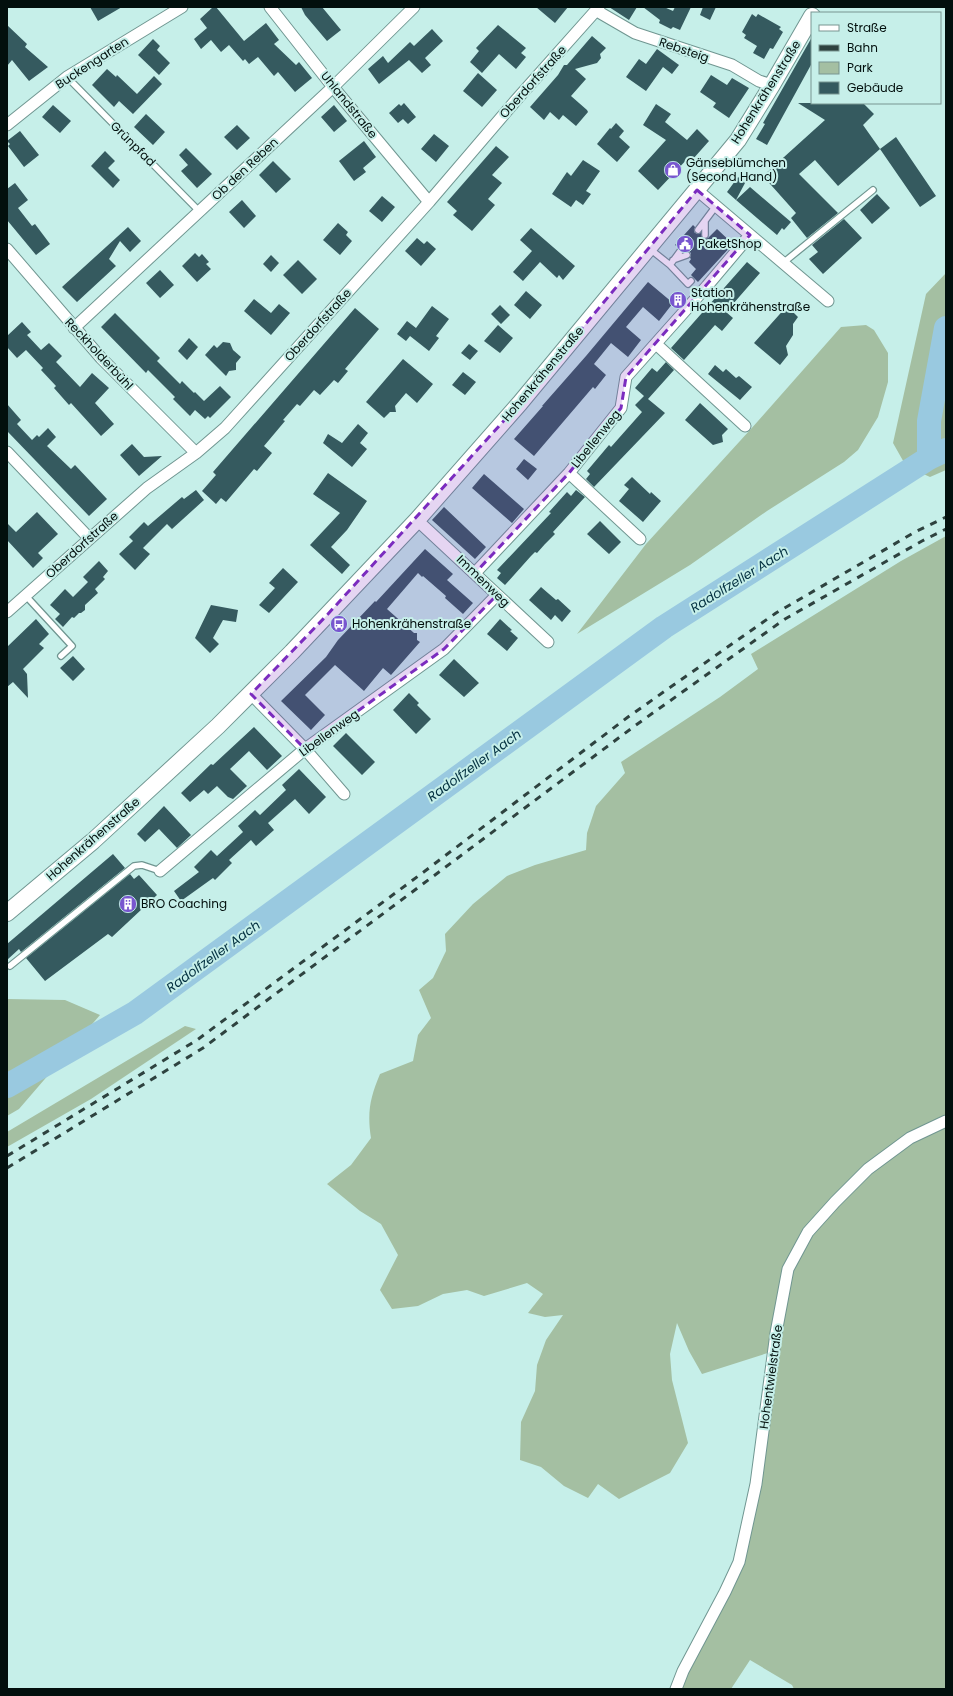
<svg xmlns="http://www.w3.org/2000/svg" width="953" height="1696" font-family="Poppins,sans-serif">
<rect width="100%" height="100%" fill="#c6efe9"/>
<path fill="#a4bfa2" d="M946,273v197l-16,7 -24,-11 -13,-23 33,-149z
M866,325l8,5 14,23v29l-10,35 -20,33 -14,12 -77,49 -77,54 -113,69 69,-90 104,-114 91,-103z
M946,536v1153h-152l-2,-4 -42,-25 -19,29h-55l63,-127 35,-211 -72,23 -13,-23 -12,-28 -7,31 2,26 16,63 -18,30 -51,26 -21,-15 -10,14 -24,-12 -23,-19 -21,-7 1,-38 14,-31 2,-26 9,-25 17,-25 -18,2 -17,-4 15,-19 -16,-11 -43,13 -17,-6 -24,4 -25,12 -26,3 -12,-19 18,-35 -17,-31 -21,-13 -33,-27 24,-19 20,-27c-4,-26 -1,-40 9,-64l33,-13 5,-26 13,-17 -12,-28 14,-12 13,-27 -1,-17 28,-30 34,-28 28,-11 51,-15 1,-17 9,-27 29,-33 -4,-11 99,-65 38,-28 -7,-15 150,-93z
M7,999l58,1 35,15 -81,94 -12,7z
M185,1026l11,3 -105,70 -84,48v-15z"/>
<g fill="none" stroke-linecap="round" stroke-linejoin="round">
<path stroke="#99c9e0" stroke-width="24" d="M929,458v-37l17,-93
M7,1086l128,-73 529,-386 265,-169 17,-8"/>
</g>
<path fill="#355a5f" d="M90,7h32l-24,14z
M213,7h3l28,34 22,-18 13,17 -5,4 22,21 3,-3 13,16 -17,14 -17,-20 -4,4 -16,-19 -9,7 -4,-5 -2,2 -14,-16 -8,7 -10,-12 -10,9 -7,-10 13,-11 -7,-9z
M301,7h21l19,23 -14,11 -22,-26z
M536,7h32l-13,16z
M609,7h28l-8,13z
M643,7h21l9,4 2,-4h16l-11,23 -7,-3 -2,2 -12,-6 1,-3z
M703,7h13l-6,13 -10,-5z
M752,14l4,3 2,-3 23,13 -2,2 4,3 -10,17 -3,-1 -6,11 -11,-6 4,-7 -13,-8 2,-3 -4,-3z
M7,25l20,19 -2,3 23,20 -19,14 -17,-21 -5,6z
M498,25l28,23 -5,5 5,4 -10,12 -17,-15 -17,19 -12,-11 9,-11 -3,-3z
M432,29l11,12 -18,17 6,7 -9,8 -13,-13 -30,24 -11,-15 15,-13 5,7 22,-21 4,4z
M592,36l14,12 -6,6 1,4 -4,5 -22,6 11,10 -15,17 16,14 1,2 -12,14 -13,-11 -4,5 -9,-8 -6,8 -14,-13 28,-32 6,-10h3z
M812,37v26l-45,82 -11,-6 9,-15 -2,-1z
M153,39l7,7 -3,4 13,13 -11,12 -21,-20z
M657,49l22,16 -7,9 -9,-7 -17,24 -20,-14 13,-18 7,5z
M107,69l9,8 1,-2 20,19 17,-18 8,8 -29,30 -14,-13 -5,6 -22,-22z
M478,73l19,17 -15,17 -19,-16z
M711,75l16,10 5,-7 17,10 -20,30 -16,-11 3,-4 -16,-11z
M404,103l12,14 -8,7 -5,-5 -5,4 -9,-10 10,-9 2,2z
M798,103h65l11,11 -11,11 17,24 -42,37 -23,-26 -16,14 39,39 -31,25 -16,-20 5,-5 -33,-37 62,-56z
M656,104l15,10 -6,8 22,18 10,-11 12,12 -16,18 -3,-3 -32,34 -20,-19 28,-31 -23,-15z
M53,105l18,16 -11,12 -18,-16z
M334,105l13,16 -13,11 -13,-15z
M146,114l19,18 -12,13 -19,-18z
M616,123l8,8 -5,6 11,10 -13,15 -20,-18 13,-16 1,1z
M237,125l13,13 -13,12 -13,-13z
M20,131l19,24 -15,12 -16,-21 2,-2 -3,-3z
M434,134l15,12 -13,16 -15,-13z
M896,137l40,59 -16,11 -40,-58z
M364,141l12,16 -13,11 3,4 -12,9 -15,-20z
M496,146l13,11 -17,18 10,8 -14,16 7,6 -23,26 -19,-16 4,-4 -10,-9z
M186,148l26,26 -15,14 -16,-17 7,-6 -9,-10z
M105,151l10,10 -7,7 12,12 -7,8 -22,-22z
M583,160l17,11 -14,20 5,3 -8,11 -7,-5 -5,7 -19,-13 15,-22 4,4z
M273,161l18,18 -15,14 -17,-18z
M738,177l7,6 -9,17 -9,-8z
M15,183l13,17 -10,8 14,18 3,-2 15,20 -14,11 -29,-35v-31z
M750,187l41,35 -7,8 -2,-2 -5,7 -41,-35z
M877,194l13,14 -18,16 -12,-14z
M382,196l13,11 -13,15 -13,-11z
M242,200l14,16 -12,12 -15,-16z
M844,219l18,19 -39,36 -14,-15 9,-7 -6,-7z
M338,223l10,9 -2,3 6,6 -12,14 -17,-15z
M693,225l2,2 -1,5 3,2 4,-1 2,6 5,-1 9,-9 16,15 -35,38 -7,-7 5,-6 -7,-7 2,-3 -1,-1 1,-5 -3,-2h-3l-2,-5 -5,1 -3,-2z
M128,227l13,14 -11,11 -10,-11 -11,18 7,7 -39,36 -15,-15z
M531,228l44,38 -12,14 -4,-5 -2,3 -17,-16 -17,19 -10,-9 19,-21 -12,-11z
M417,238l7,6 3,-3 9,8 -15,17 -16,-15z
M195,253l4,4 3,-3 7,8 -3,2 5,5 -14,13 -15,-16z
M271,255l8,8 -8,9 -8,-8z
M298,260l19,19 -15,15 -19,-19z
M747,262l13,11 -34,39 7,6 -11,13 -7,-6 -31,35 -13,-12z
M160,270l14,15 -14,13 -14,-15z
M648,282l25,21 -14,18 -16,-14 -17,20 15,13 -13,17 -17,-14 -17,21 12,11 -11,14 -2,-2 -59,69 -20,-17 29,-33h-1l44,-50z
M526,291l16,14 -12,14 -16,-14z
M254,299l17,14 8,-9 11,9 -19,22 -27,-24z
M500,305l10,10 -9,9 -10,-10z
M432,306l17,13 -13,17 3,2 -10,13 -19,-15 -4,5 -9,-7 10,-13 9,7z
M787,306l11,11 -5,7v11l-7,11 2,9 -8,10 -26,-22z
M355,308l24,21 -34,40 3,2 -10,12 -4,-3 -14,15 -6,-5 -14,16 -3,-2 -14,16 2,1 -21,25 8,7 -15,18 -3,-2 -28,33 -5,-4 -5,6 -14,-13 14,-16 -3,-3z
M115,313l45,45 -3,3 23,23 2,-3 12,12 1,-1 9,9 16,-15 11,11 -21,21 -2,-2 -3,3 -10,-9 -5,6 -17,-17 2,-2 -27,-27 -2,3 -45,-46z
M22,322l9,10 -4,3 14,15 8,-7 13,13 -6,6 24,25 12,-14 17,15 -14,15 19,21 -13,12 -30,-33 -2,2 -15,-17 2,-2 -15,-16 2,-2 -17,-18 -9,8 -10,-11v-11z
M498,325l15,13 -13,15 -16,-12z
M189,338l9,9 -11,13 -9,-9z
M223,342l7,1 3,7 8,7 -5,6v7l-7,1 -3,5 -21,-21 9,-10 3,3z
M469,344l9,7 -8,9 -9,-7z
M403,359l30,25 -16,19 -11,-10 -11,13 1,6h-6l-6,6 -18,-16z
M666,362l8,8 -26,29 17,14 -71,74 -8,-8 4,-5 -3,-3 22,-26 2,2 31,-35 -7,-7 9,-9 -9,-8 17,-20 5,4z
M715,365l8,7 3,-3 10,9 3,-2 13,11 -12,13 -32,-26z
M463,372l13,10 -11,13 -13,-10z
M700,403l28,26 -6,6 1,7 -10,3 -28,-25z
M7,404l14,16 -4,4 15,16 5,-5 2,2 9,-9 8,9 -9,9 24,23 4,-4 32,34 -18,17 -81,-84 -1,1z
M358,424l10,9 -8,10 7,6 -15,18 -29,-24 5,-9 14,9z
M132,444l12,13 18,-1 -23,20 -19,-21z
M524,459l13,10 -9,11 -12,-11z
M328,473l39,28 -20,29 -16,17 19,18 -8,9 -32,-29 30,-32 -27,-19z
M484,474l40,35 -12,14 -40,-35z
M632,477l18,17 1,-2 10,9 -18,21 -24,-21 10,-12 -5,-4z
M196,490l8,10 -32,29 -5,-5 -24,24 7,6 -15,16 -16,-16 14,-13 -4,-4 15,-15 4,4 34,-29 2,2z
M576,490l9,7 -32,35 2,2 -10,10 -8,9 -2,-1 -4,4 -26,29 -8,-7 4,-5 -4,-3 54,-57 -2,-1 18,-20 4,4z
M444,507l42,40 -11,12 -43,-39z
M37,512l21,22 -20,19 5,5 -10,10 -26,-28v-17l9,9z
M600,521l21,21 -12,12 -22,-20z
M425,549l28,25 -6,6 26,23 -10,11 -18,-16 1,-2 -23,-20 -1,1 -4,-4 -31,36 27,24h3v7l3,2 -29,33 -8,-7 -19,23 -29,-26 -30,30 20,20 -14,15 -30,-29 45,-44 12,-17 37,-39 1,1z
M99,561l9,10 -5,6 2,2 -10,10 3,4 -13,12v5l-4,3h-2l-5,5 -2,-1 -9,10 -8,-8 5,-5 -10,-9 15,-16 8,8 15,-15 -5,-5z
M283,568l15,14 -29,31 -10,-8 16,-17 -6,-5z
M541,587l15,13 2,-1 13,12 -9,11 -7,-7 -4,5 -22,-20z
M211,605l27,5 -2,12 -13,-2 -10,18 6,6 -9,9 -15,-15z
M36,619l13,15 -10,10 5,4 -21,21 4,5 1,24 -15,-16 -6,5v-40z
M500,619l12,11 -2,1 8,7 -11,13 -20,-17z
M73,656l12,13 -12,12 -13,-13z
M454,659l25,24 -15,14 -25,-22z
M409,693l10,10 -2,2 14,14 -15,15 -23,-24z
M254,727l28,29 -15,14 -18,-19 -19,18 17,17 -14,13 -5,-2 -11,-11 -9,8 -4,-4 -14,12 -9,-9 30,-29 2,1z
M346,733l29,29 -13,13 -29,-29z
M299,769l27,28 -17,17 -14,-15 -27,24 6,7 -18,16 -5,-6 -22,20 3,3 -17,17 -2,-2 -32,23 -7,-10 25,-19 -5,-5 17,-17 6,6 26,-24 -5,-6 17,-16 5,5 26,-25 -4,-5z
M164,806l27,29 -14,13 -18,-19 -14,13 -8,-8z
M113,854l12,14 -104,84 -2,-3 -12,11v-16z
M130,874l4,5 5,-4 18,20 -45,42 -4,-3 -63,47 -19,-23z"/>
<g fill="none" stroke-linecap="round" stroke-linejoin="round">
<defs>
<path id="lane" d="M67,77l132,134
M698,230l18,-24
M705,235v-14
M650,249l20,16 11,-15
M673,260l14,-5
M783,263l90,-73
M670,265l18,19 3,-3
M26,596l46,50 -11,10
M10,966l124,-100 8,-1 18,6"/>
<path id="street" d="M270,7l63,80 96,115
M597,11l38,22 97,32 27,16 13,4
M7,125l60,-48 115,-70
M697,190l131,111
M7,249l94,109 95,95
M74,328l259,-241 81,-80
M656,344l89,82
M7,452l82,86
M569,473l71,66
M417,520l131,122
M475,573l94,-100 52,-65 5,-31 81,-91 43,-51
M7,612l140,-124 49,-35 29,-25 204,-226 88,-103 82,-92
M251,694l54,55 39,45
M160,871l145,-122 139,-100 53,-54
M676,1689l7,-18 42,-79 14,-30 17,-78 20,-151 12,-64 20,-37 27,-30 33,-33 42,-31 36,-17"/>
<path id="secondary" d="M7,913l86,-72 125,-115 74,-74 125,-132 103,-117 218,-263 34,-55 40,-69"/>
</defs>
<use href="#lane" stroke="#709691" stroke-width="8"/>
<use href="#street" stroke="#709691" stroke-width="13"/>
<use href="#secondary" stroke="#709691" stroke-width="18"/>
<use href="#lane" stroke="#fff" stroke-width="5.5"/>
<use href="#street" stroke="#fff" stroke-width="11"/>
<use href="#secondary" stroke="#fff" stroke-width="16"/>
<path stroke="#2e423f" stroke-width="3" stroke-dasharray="7 7" stroke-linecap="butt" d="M7,1156l190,-116 228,-169 203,-154 148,-104 139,-81 31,-15
M7,1168l196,-120 433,-323 149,-106 137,-78 24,-12"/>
</g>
<path fill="#7b2cbf" fill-opacity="0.2" stroke="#7b2cbf" stroke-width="3" stroke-dasharray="8 5" stroke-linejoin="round" d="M697,190l53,45 -124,142 -5,31 -52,65 -94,100 22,22 -53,54 -139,100 -54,-55 77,-80 192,-211z"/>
<defs>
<symbol id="shop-disc" viewBox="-11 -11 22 22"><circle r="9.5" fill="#7856cf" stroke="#c6efe9"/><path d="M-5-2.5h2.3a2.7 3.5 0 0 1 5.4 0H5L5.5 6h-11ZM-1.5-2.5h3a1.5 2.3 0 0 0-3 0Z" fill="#fff"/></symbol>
<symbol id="civic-disc" viewBox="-11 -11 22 22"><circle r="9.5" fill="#7856cf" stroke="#c6efe9"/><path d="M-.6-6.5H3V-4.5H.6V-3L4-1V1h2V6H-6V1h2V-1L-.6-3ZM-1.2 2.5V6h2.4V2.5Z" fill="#fff"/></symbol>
<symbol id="building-disc" viewBox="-11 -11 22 22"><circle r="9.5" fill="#7856cf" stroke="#c6efe9"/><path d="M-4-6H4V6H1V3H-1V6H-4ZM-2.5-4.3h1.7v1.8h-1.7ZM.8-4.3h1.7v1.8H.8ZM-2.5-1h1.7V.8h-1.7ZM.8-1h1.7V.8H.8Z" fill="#fff"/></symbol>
<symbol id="bus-disc" viewBox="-11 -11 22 22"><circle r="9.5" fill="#7856cf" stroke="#c6efe9"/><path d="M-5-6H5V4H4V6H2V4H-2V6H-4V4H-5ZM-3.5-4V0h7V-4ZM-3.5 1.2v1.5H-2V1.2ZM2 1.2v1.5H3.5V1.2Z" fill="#fff"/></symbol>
</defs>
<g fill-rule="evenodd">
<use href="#shop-disc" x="663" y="160" width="20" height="20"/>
<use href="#civic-disc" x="675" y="234" width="20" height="20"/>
<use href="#building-disc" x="668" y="290" width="20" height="20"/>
<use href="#bus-disc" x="329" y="614" width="20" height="20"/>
<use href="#building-disc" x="118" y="894" width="20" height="20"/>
</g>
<g text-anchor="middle" stroke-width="4" stroke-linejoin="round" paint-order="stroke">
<g font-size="12" fill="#020f0d" stroke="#c6efe9">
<text transform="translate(684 50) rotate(19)" y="4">Rebsteig</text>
<text transform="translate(92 63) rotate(-33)" y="4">Buckengarten</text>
<text transform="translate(533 82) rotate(-48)" y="4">Oberdorfstraße</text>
<text transform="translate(766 92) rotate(-58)" y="4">Hohenkrähenstraße</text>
<text transform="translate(349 105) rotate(51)" y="4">Uhlandstraße</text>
<text transform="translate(133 144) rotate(45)" y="4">Grünpfad</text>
<text transform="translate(245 169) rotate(-43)" y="4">Ob den Reben</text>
<text transform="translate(318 325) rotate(-48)" y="4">Oberdorfstraße</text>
<text transform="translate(99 354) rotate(47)" y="4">Reckholderbühl</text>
<text transform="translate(543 374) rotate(-50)" y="4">Hohenkrähenstraße</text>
<text transform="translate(596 439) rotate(-51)" y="4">Libellenweg</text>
<text transform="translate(82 545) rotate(-42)" y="4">Oberdorfstraße</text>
<text transform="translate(483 581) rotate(44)" y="4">Immenweg</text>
<text transform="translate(329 733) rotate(-36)" y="4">Libellenweg</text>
<text transform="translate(93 839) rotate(-41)" y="4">Hohenkrähenstraße</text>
<text transform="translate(771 1377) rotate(-82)" y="4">Hohentwielstraße</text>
</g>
<g font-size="12" fill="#020f0d" stroke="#c6efe9" text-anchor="start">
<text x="686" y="167">Gänseblümchen<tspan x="686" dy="14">(Second Hand)</tspan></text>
<text x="698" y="248">PaketShop</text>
<text x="691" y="297">Station<tspan x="691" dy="14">Hohenkrähenstraße</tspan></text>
<text x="352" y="628">Hohenkrähenstraße</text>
<text x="141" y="908">BRO Coaching</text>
</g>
<g font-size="13" font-style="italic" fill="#022f3f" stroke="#c6efe9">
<text transform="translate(739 579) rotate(-32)" y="5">Radolfzeller Aach</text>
<text transform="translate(474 765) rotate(-36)" y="5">Radolfzeller Aach</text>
<text transform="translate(213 956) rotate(-36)" y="5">Radolfzeller Aach</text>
</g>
</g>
<rect width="953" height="1696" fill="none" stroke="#020f0d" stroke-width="16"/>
<rect x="811" y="12" width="130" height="92" fill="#c6efe9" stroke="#789591"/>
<rect x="819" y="25" width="20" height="6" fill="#ffffff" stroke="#789591"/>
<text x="847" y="32" font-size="12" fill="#020f0d">Straße</text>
<rect x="819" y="45" width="20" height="6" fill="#2e423f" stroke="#789591"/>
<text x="847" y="52" font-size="12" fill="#020f0d">Bahn</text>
<rect x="819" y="62" width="20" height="12" fill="#a4bfa2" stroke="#789591"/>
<text x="847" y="72" font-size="12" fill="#020f0d">Park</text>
<rect x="819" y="82" width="20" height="12" fill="#355a5f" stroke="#789591"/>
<text x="847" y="92" font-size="12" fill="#020f0d">Gebäude</text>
</svg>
